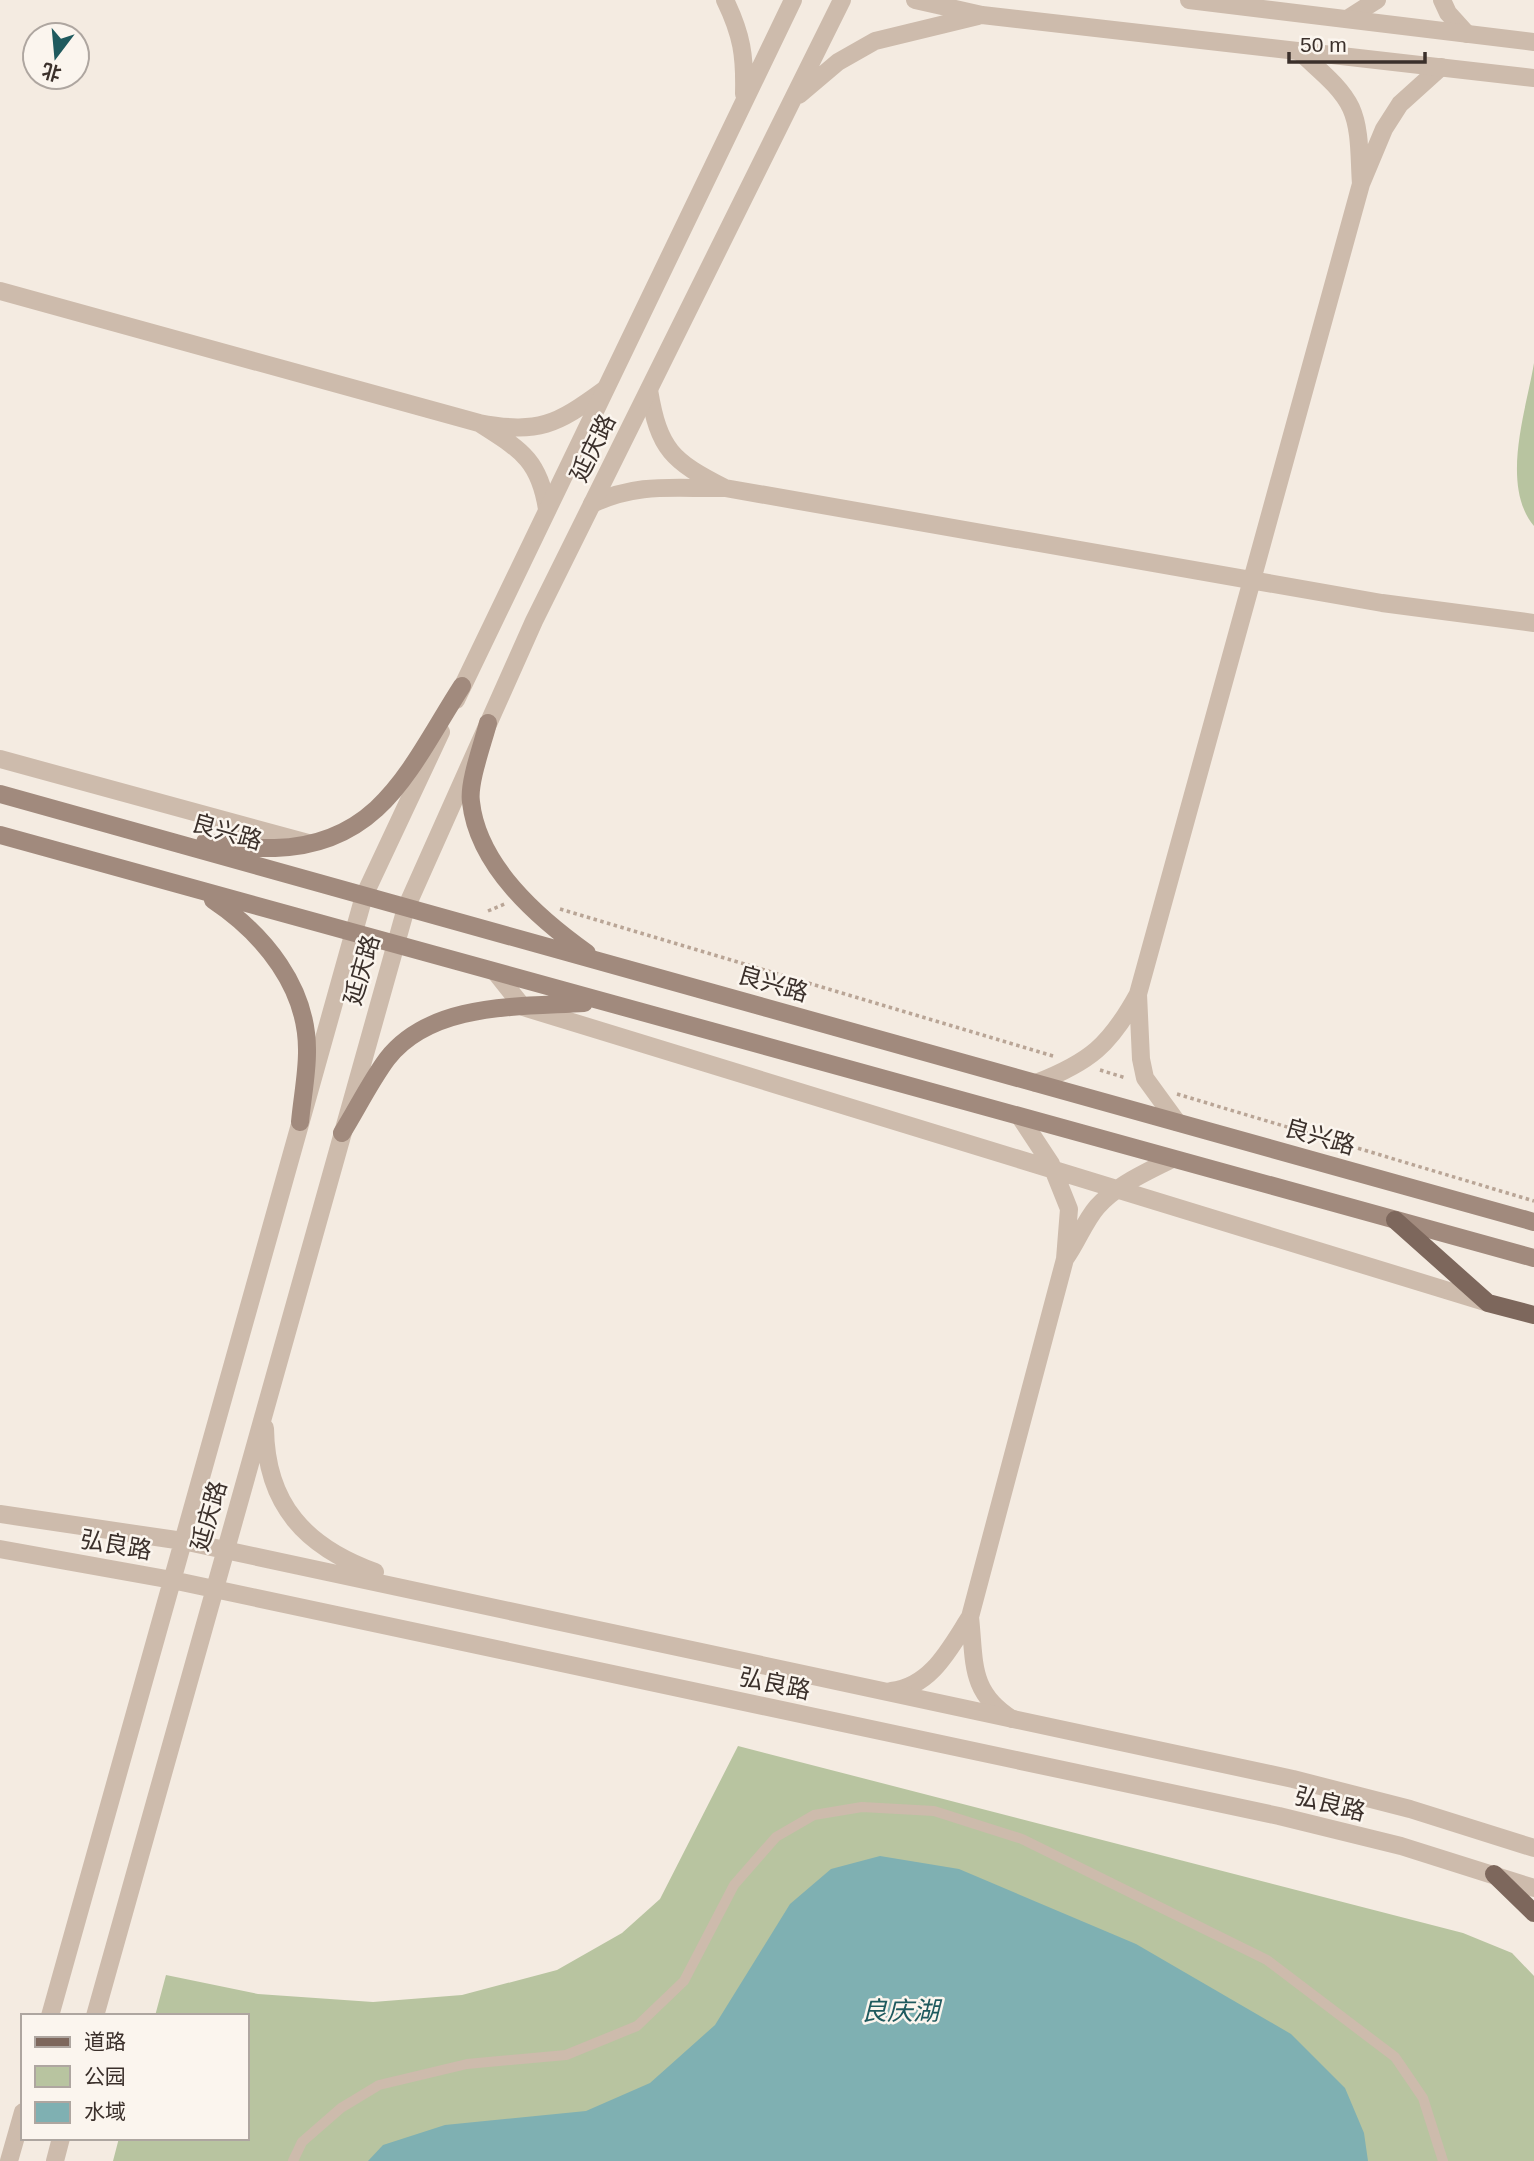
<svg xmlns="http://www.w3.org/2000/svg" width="1534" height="2161" font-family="Helvetica,'Noto Sans SC',sans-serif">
<rect width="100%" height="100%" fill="#f4ebe1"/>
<path fill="#b8c4a0" d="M1534,363v163c-34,-41 -8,-115 0,-163z
M738,1746l725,187 49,20 22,23v185h-1421l6,-23h128v-122h-92l11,-41 92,19 115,8 89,-7 95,-25 65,-37 38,-34z"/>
<path fill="#7fb0b2" d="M880,1856l79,13 177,75 155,90 54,54 19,45 4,28h-1000l15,-16 62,-20 141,-14 64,-28 65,-58 75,-121 41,-35z"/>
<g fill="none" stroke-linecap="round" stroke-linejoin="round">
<path stroke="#b9a596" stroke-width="3.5" stroke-dasharray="3.5 3.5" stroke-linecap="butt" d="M560,909l493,147
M488,911l19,-8
M1100,1070l26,8
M1177,1094l357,107"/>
<path stroke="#cdbbac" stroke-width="10" d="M293,2161l9,-19 39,-34 38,-23 88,-21 99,-9 71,-29 47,-45 50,-96 42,-48 38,-22 48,-8 72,4 88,28 245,121 128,97 28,41 20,63"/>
<path stroke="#cdbbac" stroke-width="18" d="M1442,0l6,13 19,21
M1347,19l30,-19
M1299,51c17,17 41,34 52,57 10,22 8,51 10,76l23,-55 16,-25 41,-37
M0,291l479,132
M725,488l657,115 152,20
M592,504c47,-22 83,-15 133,-16 -53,-27 -66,-38 -76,-98
M547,509c-8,-51 -28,-60 -68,-86 60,11 77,2 125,-33
M0,759l308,84
M496,973l27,34 965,296
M1138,994l223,-810
M1036,1083c54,-21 74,-38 102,-89l3,65 4,19 32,44
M1020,1117l31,47 18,45 -4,50c12,-16 19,-37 32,-52 19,-22 50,-35 75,-48
M970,1617l95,-358
M891,1691c40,-4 59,-43 79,-74 5,45 -1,75 42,102"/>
<path stroke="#cdbbac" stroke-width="18" d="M725,0c17,35 20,56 19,94
M915,0l67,15 552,63
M1189,0l345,42
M799,95l39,-33 37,-21 103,-25
M456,700l337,-700
M265,1428c1,77 41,119 110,144
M0,1514l183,27 1110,238 117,30 124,39
M0,1549l172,31 1107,236 122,30 133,42
M50,2016l314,-1120 77,-164
M95,2016l311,-1108 128,-287 308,-621
M9,2161l14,-49
M55,2161l6,-23"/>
<path stroke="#a18a7d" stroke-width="18" d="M488,723c-5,20 -20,60 -17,79 7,64 67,116 116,151
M0,794l1534,428
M0,835l1534,423
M205,842c23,3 47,7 70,6 107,-3 136,-83 187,-162
M213,900c51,34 95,88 94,152 0,23 -5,47 -7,70
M342,1133c15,-24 28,-51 45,-74 44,-57 133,-52 197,-56"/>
<path stroke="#7d675c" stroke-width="18" d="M1395,1220l93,83 46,12
M1494,1874l40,39"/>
</g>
<g text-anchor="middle" stroke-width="5" stroke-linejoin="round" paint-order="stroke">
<g font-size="24" fill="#3b302b" stroke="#fbf5ee">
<text transform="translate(593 448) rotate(-64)" y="8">延庆路</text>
<text transform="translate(227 832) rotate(16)" y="8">良兴路</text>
<text transform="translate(362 970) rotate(-74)" y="8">延庆路</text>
<text transform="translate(773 984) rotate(16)" y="8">良兴路</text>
<text transform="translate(1320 1137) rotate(16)" y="8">良兴路</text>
<text transform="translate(209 1516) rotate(-74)" y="8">延庆路</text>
<text transform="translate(116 1545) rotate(10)" y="8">弘良路</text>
<text transform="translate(775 1684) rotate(12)" y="8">弘良路</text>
<text transform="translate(1330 1804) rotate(14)" y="8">弘良路</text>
</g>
<g font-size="26" font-style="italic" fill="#1f5a5e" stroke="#fbf5ee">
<text x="900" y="2020">良庆湖</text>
</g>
</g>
<rect x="21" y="2014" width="228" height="126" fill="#fbf5ee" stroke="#aea6a0" stroke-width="2"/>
<rect x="35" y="2037" width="35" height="10" fill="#7d675c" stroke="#aea6a0" stroke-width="2"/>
<text x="84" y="2049" font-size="21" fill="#3b302b">道路</text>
<rect x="35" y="2066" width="35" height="21" fill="#b8c4a0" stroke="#aea6a0" stroke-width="2"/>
<text x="84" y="2084" font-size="21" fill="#3b302b">公园</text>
<rect x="35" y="2102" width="35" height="21" fill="#7fb0b2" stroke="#aea6a0" stroke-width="2"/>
<text x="84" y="2119" font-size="21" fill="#3b302b">水域</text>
<g transform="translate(56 56) rotate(196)"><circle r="33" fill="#fbf5ee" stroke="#aea6a0" stroke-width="2"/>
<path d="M0-5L12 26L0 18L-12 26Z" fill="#1f5a5e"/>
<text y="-10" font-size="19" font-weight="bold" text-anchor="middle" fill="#3b302b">北</text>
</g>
<path d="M1289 52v10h136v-10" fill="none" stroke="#3b302b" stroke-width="3.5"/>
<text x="1300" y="52" font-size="21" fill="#3b302b" stroke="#fbf5ee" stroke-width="5" paint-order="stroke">50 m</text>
</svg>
